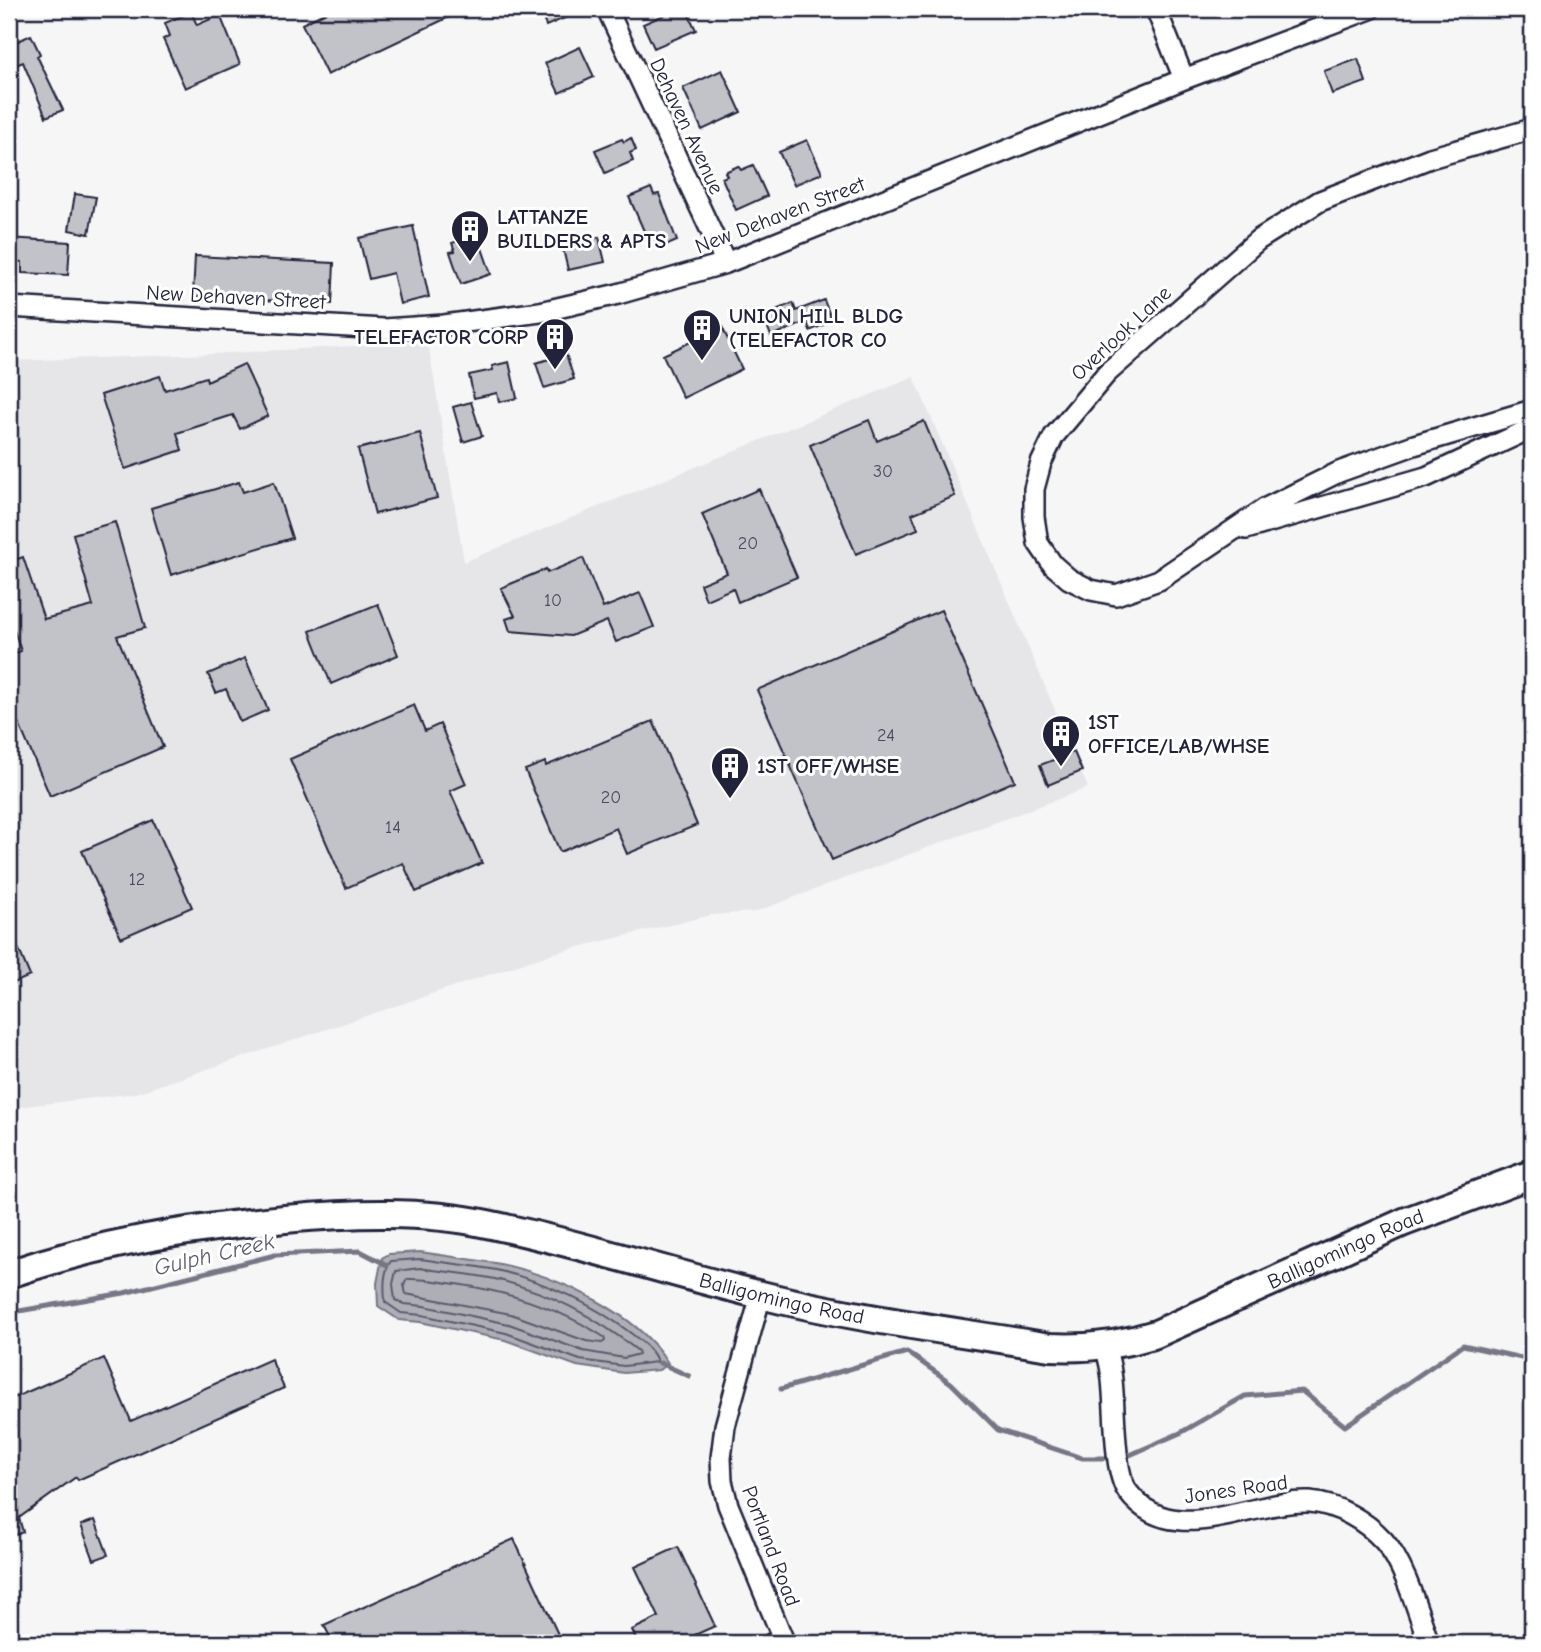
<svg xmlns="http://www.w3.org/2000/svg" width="1541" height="1652" font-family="'Comic Neue',sans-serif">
<rect width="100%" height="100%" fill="#f6f6f7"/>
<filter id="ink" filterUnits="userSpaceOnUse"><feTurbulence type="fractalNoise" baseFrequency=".0143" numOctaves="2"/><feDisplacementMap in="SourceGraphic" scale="14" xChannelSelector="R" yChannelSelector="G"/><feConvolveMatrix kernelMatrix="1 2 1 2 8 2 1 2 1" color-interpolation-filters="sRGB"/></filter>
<g filter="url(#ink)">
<path fill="#e6e6e9" d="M428,342l36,220 450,-185 174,411 -333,124 -44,3 -157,38 -418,140 -127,15v-747l202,-7z"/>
<path fill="#aeaeb7" stroke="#767685" stroke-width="2" d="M420,1252c25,4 50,7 75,11 59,11 142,49 173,100l-9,7 -35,3 -47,-7 -72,-26 -85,-18 -21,-2 -21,-14 -1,-23 5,-25 7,-4z"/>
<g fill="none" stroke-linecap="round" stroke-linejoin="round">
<path stroke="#5a5a6d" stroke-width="2" d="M420,1259c25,4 51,6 76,11 49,11 97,34 136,64 10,8 22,16 25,28l-33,4 -44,-6 -74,-27 -84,-18 -21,-2 -16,-11c-1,-14 -2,-30 6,-41z
M420,1268c24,4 50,6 75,11 55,13 100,37 143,72l1,3 -15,4 -41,-7 -74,-27 -85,-18 -20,-2 -9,-4 -2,-16 3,-13z
M407,1279c17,-1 33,3 49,5 54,8 103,24 148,53l1,4 -3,2 -16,-2 -75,-27 -105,-20 -2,-9z"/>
<path stroke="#767685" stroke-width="5" d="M9,1315l10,-4 105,-18 151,-38 85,-4 27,14
M660,1363l29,13
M781,1389l126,-37 44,31 47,47 84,28h31
M1123,1458l57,-25 65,-37 57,-5 43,35 118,-81 63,14 6,-5"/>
</g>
<path fill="#c2c2c9" stroke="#22223b" stroke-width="2" d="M332,9h134l-139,66 -25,-51z
M539,9h47l-40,17z
M678,9h8l10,21 -42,18 -11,-24z
M191,12l6,13 23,-10 20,49 -55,24 -22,-49 7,-3 -5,-13z
M31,35l9,19 -3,2 26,54 -17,7 -23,-55 -14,6v-23z
M580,47l14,30 -35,16 -14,-30z
M1358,59l8,23 -34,12 -8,-23z
M722,70l19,42 -39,18 -19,-42z
M631,138l5,12 -6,3 3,8 -28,12 -10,-23 27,-11 2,3z
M807,140l15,33 -28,12 -15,-33z
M753,165l14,31 -31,14 -14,-32 5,-2 -2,-4 13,-6 3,4z
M651,188l3,7 5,-1 18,47 -14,6 -2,-4 -10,4 -22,-50z
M75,194l21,3 -7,37 -20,-4z
M413,226l16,71 -29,7 -7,-31 -24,6 -10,-41z
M475,228l16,46 -30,10 -11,-32 5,-1 -3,-8 12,-4 -2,-7z
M587,233l4,6 8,-2 6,25 -37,8 -6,-25 14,-3 -1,-6z
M9,238l61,4 -2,33 -46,-2v-11l-13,-2z
M195,256l139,7 -2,41 -139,-8z
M824,300l8,21 -22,10 -3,-9 -36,14 -8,-21 30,-12 3,8z
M722,327l20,42 -59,29 -20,-43z
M566,354l8,25 -30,9 -8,-25z
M509,362l8,36 -18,4 -2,-9 -23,5 -5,-23 24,-5 -1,-4z
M244,364l24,52 -28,13 -7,-14 -56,18 5,17 -57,19 -24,-74 59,-19 5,14 41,-13 1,4z
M471,402l11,34 -19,6 -10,-35z
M869,420l8,21 47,-20 31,75 -43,18 6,15 -62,25 -46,-109z
M420,433l17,65 -62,16 -17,-65z
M239,482l4,10 31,-10 18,56 -121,37 -20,-67z
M759,489l38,88 -59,25 -5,-14 -27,12 -6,-16 27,-11 -25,-59z
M115,522l30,106 -28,8 46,111 -113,49 -41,-95v-45l12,-5 -12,-36v-53l14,-5 21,62 49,-13 -20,-72z
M583,558l20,50 37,-15 14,34 -38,15 -9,-21 -36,15 -61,-5 -4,-12 9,-3 -14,-28 45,-19 1,4z
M378,604l20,51 -67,29 -21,-53z
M941,610l74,171 -183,79 -75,-170z
M245,658l23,52 -28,12 -14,-33 -10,4 -8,-19z
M414,705l11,26 15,-7 26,60 -16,7 32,72 -66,29 -13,-29 -57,25 -56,-129z
M653,721l44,104 -70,29 -11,-26 -56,24 -35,-82 20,-8 1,4z
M1074,752l8,19 -34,14 -8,-20z
M153,820l39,87 -71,31 -39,-87z
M9,926l21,50 -21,9z
M104,1358l27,63 140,-62 13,29 -206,92 -2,-3 -57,41 4,14 -14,6v-138z
M95,1520l13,35 -14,5 -13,-35z
M514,1539l48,104h-229l-9,-18z
M678,1547l37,79 -38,17h-39l-6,-13 27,-13 -24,-50z"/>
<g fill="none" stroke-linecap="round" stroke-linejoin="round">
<defs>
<path id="street" d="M607,9l119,254
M1156,9l28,70
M1532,129l-102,29 -110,43 -62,39 -151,133 -53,63 -13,27 -7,26v28l4,26 15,22 16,14 22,11 25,5 43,-15 107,-72 73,-36 75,-27 118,-35
M9,307l375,22 60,-4 96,-13 78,-18 108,-31 458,-184 186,-70
M1246,529l180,-52 106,-49
M761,1295l-36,131 -4,32 1,23 6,24 55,134 -10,4
M1105,1346c2,8 5,17 6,26 5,29 1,98 17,120 44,59 125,7 182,10 27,2 56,19 74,39 21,24 34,72 45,102"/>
<g id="secondary">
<path id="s1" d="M9,1274c94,-32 177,-45 276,-55 66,-6 137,-9 202,5 93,19 182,49 274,71 95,24 193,36 289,52 37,2 71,-2 106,-13l248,-112 128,-48"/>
</g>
</defs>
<use href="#street" stroke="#22223b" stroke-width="24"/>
<use href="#secondary" stroke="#22223b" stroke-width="32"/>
<use href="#street" stroke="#fff" stroke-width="19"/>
<use href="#secondary" stroke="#fff" stroke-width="26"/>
</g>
</g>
<defs>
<symbol id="building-pin" viewBox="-11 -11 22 30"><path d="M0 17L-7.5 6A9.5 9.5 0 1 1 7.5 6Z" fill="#22223b" stroke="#fff"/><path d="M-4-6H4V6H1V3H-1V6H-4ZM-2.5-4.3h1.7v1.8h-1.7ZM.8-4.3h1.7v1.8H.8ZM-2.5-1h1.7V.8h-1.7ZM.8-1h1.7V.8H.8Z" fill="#fff"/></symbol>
</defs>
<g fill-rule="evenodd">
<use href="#building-pin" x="448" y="207" width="44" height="60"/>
<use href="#building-pin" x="680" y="306" width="44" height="60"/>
<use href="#building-pin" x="533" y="315" width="44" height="60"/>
<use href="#building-pin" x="1039" y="712" width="44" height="60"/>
<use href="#building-pin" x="708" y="744" width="44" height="60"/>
</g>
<g text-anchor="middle" stroke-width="6" stroke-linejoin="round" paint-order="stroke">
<g font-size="18" fill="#4a4a5e">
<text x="883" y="477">30</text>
<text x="748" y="549">20</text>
<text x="553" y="606">10</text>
<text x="886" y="741">24</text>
<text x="611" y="803">20</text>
<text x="393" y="833">14</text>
<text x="137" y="885">12</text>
</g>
<g font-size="21" fill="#22223b" stroke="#fff">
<text transform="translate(687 126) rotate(65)" y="7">Dehaven Avenue</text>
<text transform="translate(780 215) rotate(-21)" y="7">New Dehaven Street</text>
<text transform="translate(236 297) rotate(3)" y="7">New Dehaven Street</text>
<text transform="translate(1121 333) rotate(-43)" y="7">Overlook Lane</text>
<text dy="7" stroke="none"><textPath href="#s1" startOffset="1377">Balligomingo Road</textPath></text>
<text dy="7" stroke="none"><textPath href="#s1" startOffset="789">Balligomingo Road</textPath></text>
<text transform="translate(1236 1489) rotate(-8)" y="7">Jones Road</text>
<text transform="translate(771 1546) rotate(69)" y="7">Portland Road</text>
</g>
<g font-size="21" font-weight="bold" fill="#22223b" stroke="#fff" text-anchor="start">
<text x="497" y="224">LATTANZE<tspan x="497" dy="24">BUILDERS &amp; APTS</tspan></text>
<text x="729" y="323">UNION HILL BLDG<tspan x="729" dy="24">(TELEFACTOR CO</tspan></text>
<text x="528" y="344" text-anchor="end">TELEFACTOR CORP</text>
<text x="1088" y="729">1ST<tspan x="1088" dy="24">OFFICE/LAB/WHSE</tspan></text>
<text x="757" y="773">1ST OFF/WHSE</text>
</g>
<g font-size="23" font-style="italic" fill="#5a5a6d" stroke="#fff">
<text transform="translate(214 1254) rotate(-13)" y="8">Gulph Creek</text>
</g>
</g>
<rect width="1541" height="1652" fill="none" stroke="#fff" stroke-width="35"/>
<rect x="18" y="18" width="1506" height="1617" fill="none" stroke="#22223b" stroke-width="2.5" filter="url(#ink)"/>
</svg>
